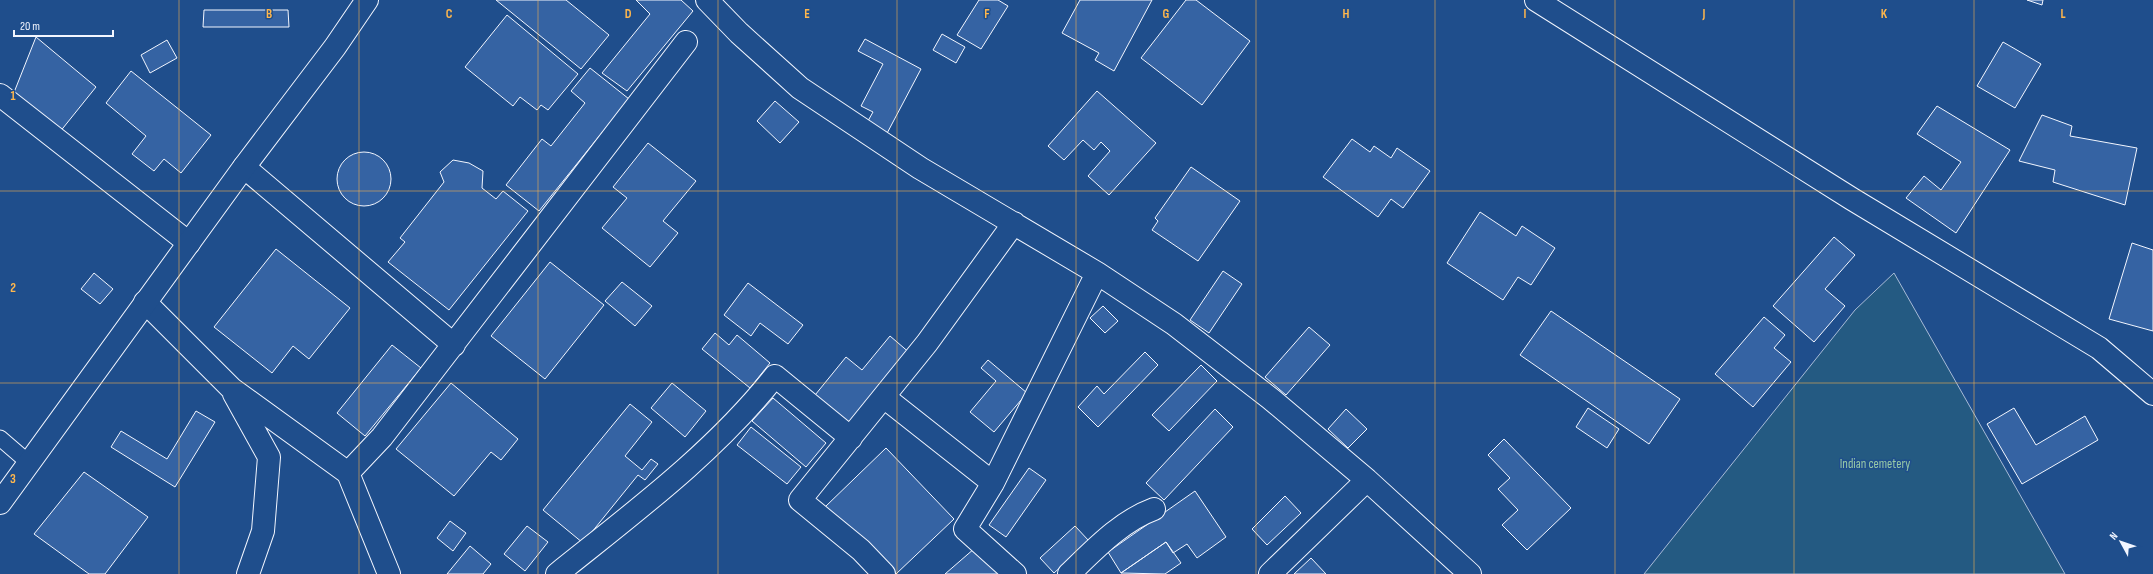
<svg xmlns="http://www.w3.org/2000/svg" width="2153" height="574" font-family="'Sofia Sans Condensed',sans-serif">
<rect width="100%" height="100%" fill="#1f4e8c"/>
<path fill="#245a82" stroke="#a8bbd7" d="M1894,273l171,301h-421l211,-264z"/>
<path fill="#3563a3" stroke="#f2f6ff" d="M496,0h70l43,35 -28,34z
M636,0h45l12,11 -66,80 -25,-18 48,-59z
M979,0h19l10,6 -27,43 -24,-14z
M1080,0h72l-38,71 -19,-11 4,-7 -37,-20z
M1186,0h10l54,41 -48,64 -61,-47z
M2027,0h16l-1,5z
M204,10h84l1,17h-86z
M507,15l71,59 -30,36 -7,-5 -4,5 -17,-13 -7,9 -48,-39z
M942,34l23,13 -9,16 -23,-13z
M36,37l60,50 -37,46 -46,-38z
M865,39l56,30 -37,70 -20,-11 9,-16 -12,-6 22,-42 -25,-13z
M167,40l10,18 -27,15 -9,-18z
M2003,42l38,22 -26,44 -38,-22z
M590,68l39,31 -90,112 -33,-26 36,-46 9,7 34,-43 -14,-12z
M131,71l80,64 -30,38 -17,-14 -10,12 -22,-17 14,-18 -40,-33z
M1097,91l59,52 -47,52 -21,-19 22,-25 -9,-9 -7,8 -11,-10 -19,20 -16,-14z
M775,101l24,21 -19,21 -23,-22z
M1937,106l73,44 -54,83 -50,-35 18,-22 17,14 20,-28 -44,-28z
M2042,115l30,11 -2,10 67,12 -12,57 -72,-23 2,-12 -36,-9z
M1352,139l18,13 4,-6 17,12 6,-10 33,23 -27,37 -12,-9 -13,18 -55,-40z
M648,143l48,38 -33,40 15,12 -28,34 -48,-39 25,-30 -14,-11z
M337 179a27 27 0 1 1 54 0a27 27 0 1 1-54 0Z
M453,160l16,3 14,8 -1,17 14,11 7,-8 25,20 -79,99 -61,-48 17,-20 -5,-4 44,-56 -4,-10z
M1191,167l49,34 -42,60 -46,-31 6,-9 -3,-3z
M1480,212l36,24 6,-10 33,22 -24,37 -13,-8 -15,23 -56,-37z
M1834,237l21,18 -30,34 20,17 -31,36 -41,-36z
M2132,243l21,7v81l-44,-12z
M276,249l74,59 -41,51 -16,-13 -21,27 -58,-46z
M550,262l54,43 -59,74 -54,-43z
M1223,271l19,13 -33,49 -19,-13z
M94,273l19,16 -13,15 -19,-15z
M622,282l30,24 -17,20 -30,-25z
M748,283l55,42 -15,19 -28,-21 -9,13 -27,-21z
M1103,306l15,15 -13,12 -15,-15z
M1551,311l129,88 -31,45 -129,-89z
M1764,317l21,18 -11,13 17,14 -38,45 -38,-33z
M1309,327l21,18 -44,50 -21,-18z
M715,333l14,12 8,-10 33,28 -20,25 -48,-39z
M890,336l21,18 -62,76 -38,-30 35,-43 16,13z
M392,345l29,23 -56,68 -28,-23z
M1145,352l13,13 -60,62 -20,-20 19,-21 7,8z
M988,360l39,33 -33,39 -24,-20 26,-31 -15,-13z
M1201,365l16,16 -48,50 -17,-16z
M451,383l67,56 -17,21 -10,-8 -37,44 -58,-47z
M672,383l34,28 -21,26 -34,-29z
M773,398l53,45 -20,24 -54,-46z
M630,404l22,18 -27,34 17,14 9,-11 7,5 -13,16 -7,-5 -55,68 -40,-33z
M1588,408l31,21 -12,19 -31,-21z
M2014,408l22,37 49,-29 13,24 -76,44 -35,-60z
M1215,409l18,18 -69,73 -18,-17z
M1346,409l21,20 -19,19 -20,-19z
M196,411l19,11 -40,65 -64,-40 10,-16 46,28z
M751,427l50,40 -14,17 -50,-39z
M1504,439l67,69 -44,42 -25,-25 16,-15 -20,-21 12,-11 -22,-23z
M886,448l68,71 -58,55h-7l-64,-67z
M1029,468l17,12 -40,57 -17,-12z
M84,472l64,45 -43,57h-16l-55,-40z
M1195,491l31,46 -29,21 -10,-14 -14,9 -7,-11 -45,31 -13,-21z
M1285,496l16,17 -34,32 -15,-16z
M450,521l16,12 -13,18 -16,-13z
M527,526l21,16 -23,29 -21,-17z
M1075,526l14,15 -35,32 -14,-15z
M1166,542l15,21 -16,11 -44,-1z
M470,546l21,18 -8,10h-36z
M975,548l23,26h-53z
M1311,558l15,16h-32z"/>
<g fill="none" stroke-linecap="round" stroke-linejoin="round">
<defs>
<path id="service" d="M0,438l29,25"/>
<path id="minor" d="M707,0l32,33 61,55 120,80 177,105 77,51 97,75 96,81 103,94
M1536,0l316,199 247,149 54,46
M0,95l189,148
M244,167l210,178
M145,302l87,87 116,84 41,101
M234,394l35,63 -6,74 -15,43
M884,397l109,86
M348,473l34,-36 304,-395
M557,574c76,-61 157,-121 218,-198l76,62
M884,574l-23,-24 -61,-50 127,-157 87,-120
M1015,574l-50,-45 28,-46 104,-210
M1069,574c25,-24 52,-53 85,-65
M1270,574l97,-94"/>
<path id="tertiary" d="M0,503l244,-336 91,-120 32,-47"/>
</defs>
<use href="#service" stroke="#f2f6ff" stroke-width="17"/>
<use href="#minor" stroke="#f2f6ff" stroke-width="24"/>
<use href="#tertiary" stroke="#f2f6ff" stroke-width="24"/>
<use href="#service" stroke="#1f4e8c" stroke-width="15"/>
<use href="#minor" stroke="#1f4e8c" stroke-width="22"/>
<use href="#tertiary" stroke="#1f4e8c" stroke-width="22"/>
</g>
<path fill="none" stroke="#ffb74d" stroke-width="1" stroke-opacity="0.55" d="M179,0v574M359,0v574M538,0v574M718,0v574M897,0v574M1076,0v574M1256,0v574M1435,0v574M1615,0v574M1794,0v574M1974,0v574M0,191h2153M0,383h2153"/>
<g text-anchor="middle" stroke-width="3" stroke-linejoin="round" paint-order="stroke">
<g font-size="13" fill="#97c8a6" stroke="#1f4e8c">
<text x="1875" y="468">Indian cemetery</text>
</g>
</g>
<g font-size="13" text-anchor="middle" font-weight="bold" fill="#ffb74d" stroke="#1f4e8c" stroke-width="3" stroke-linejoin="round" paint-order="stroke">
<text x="269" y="18">B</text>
<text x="449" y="18">C</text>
<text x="628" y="18">D</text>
<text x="807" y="18">E</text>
<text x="987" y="18">F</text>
<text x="1166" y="18">G</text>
<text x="1346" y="18">H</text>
<text x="1525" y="18">I</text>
<text x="1704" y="18">J</text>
<text x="1884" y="18">K</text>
<text x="2063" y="18">L</text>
<text x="13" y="100">1</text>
<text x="13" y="292">2</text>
<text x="13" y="483">3</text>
</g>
<g transform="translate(2121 542) rotate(310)" stroke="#1f4e8c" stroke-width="3" paint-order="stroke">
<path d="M0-3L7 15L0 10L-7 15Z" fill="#f2f6ff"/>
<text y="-6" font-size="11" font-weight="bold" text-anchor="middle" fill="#f2f6ff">N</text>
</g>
<path d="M14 30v6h99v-6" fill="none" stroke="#f2f6ff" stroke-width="2"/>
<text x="20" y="30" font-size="12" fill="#f2f6ff" stroke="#1f4e8c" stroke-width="3" paint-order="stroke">20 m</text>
</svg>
